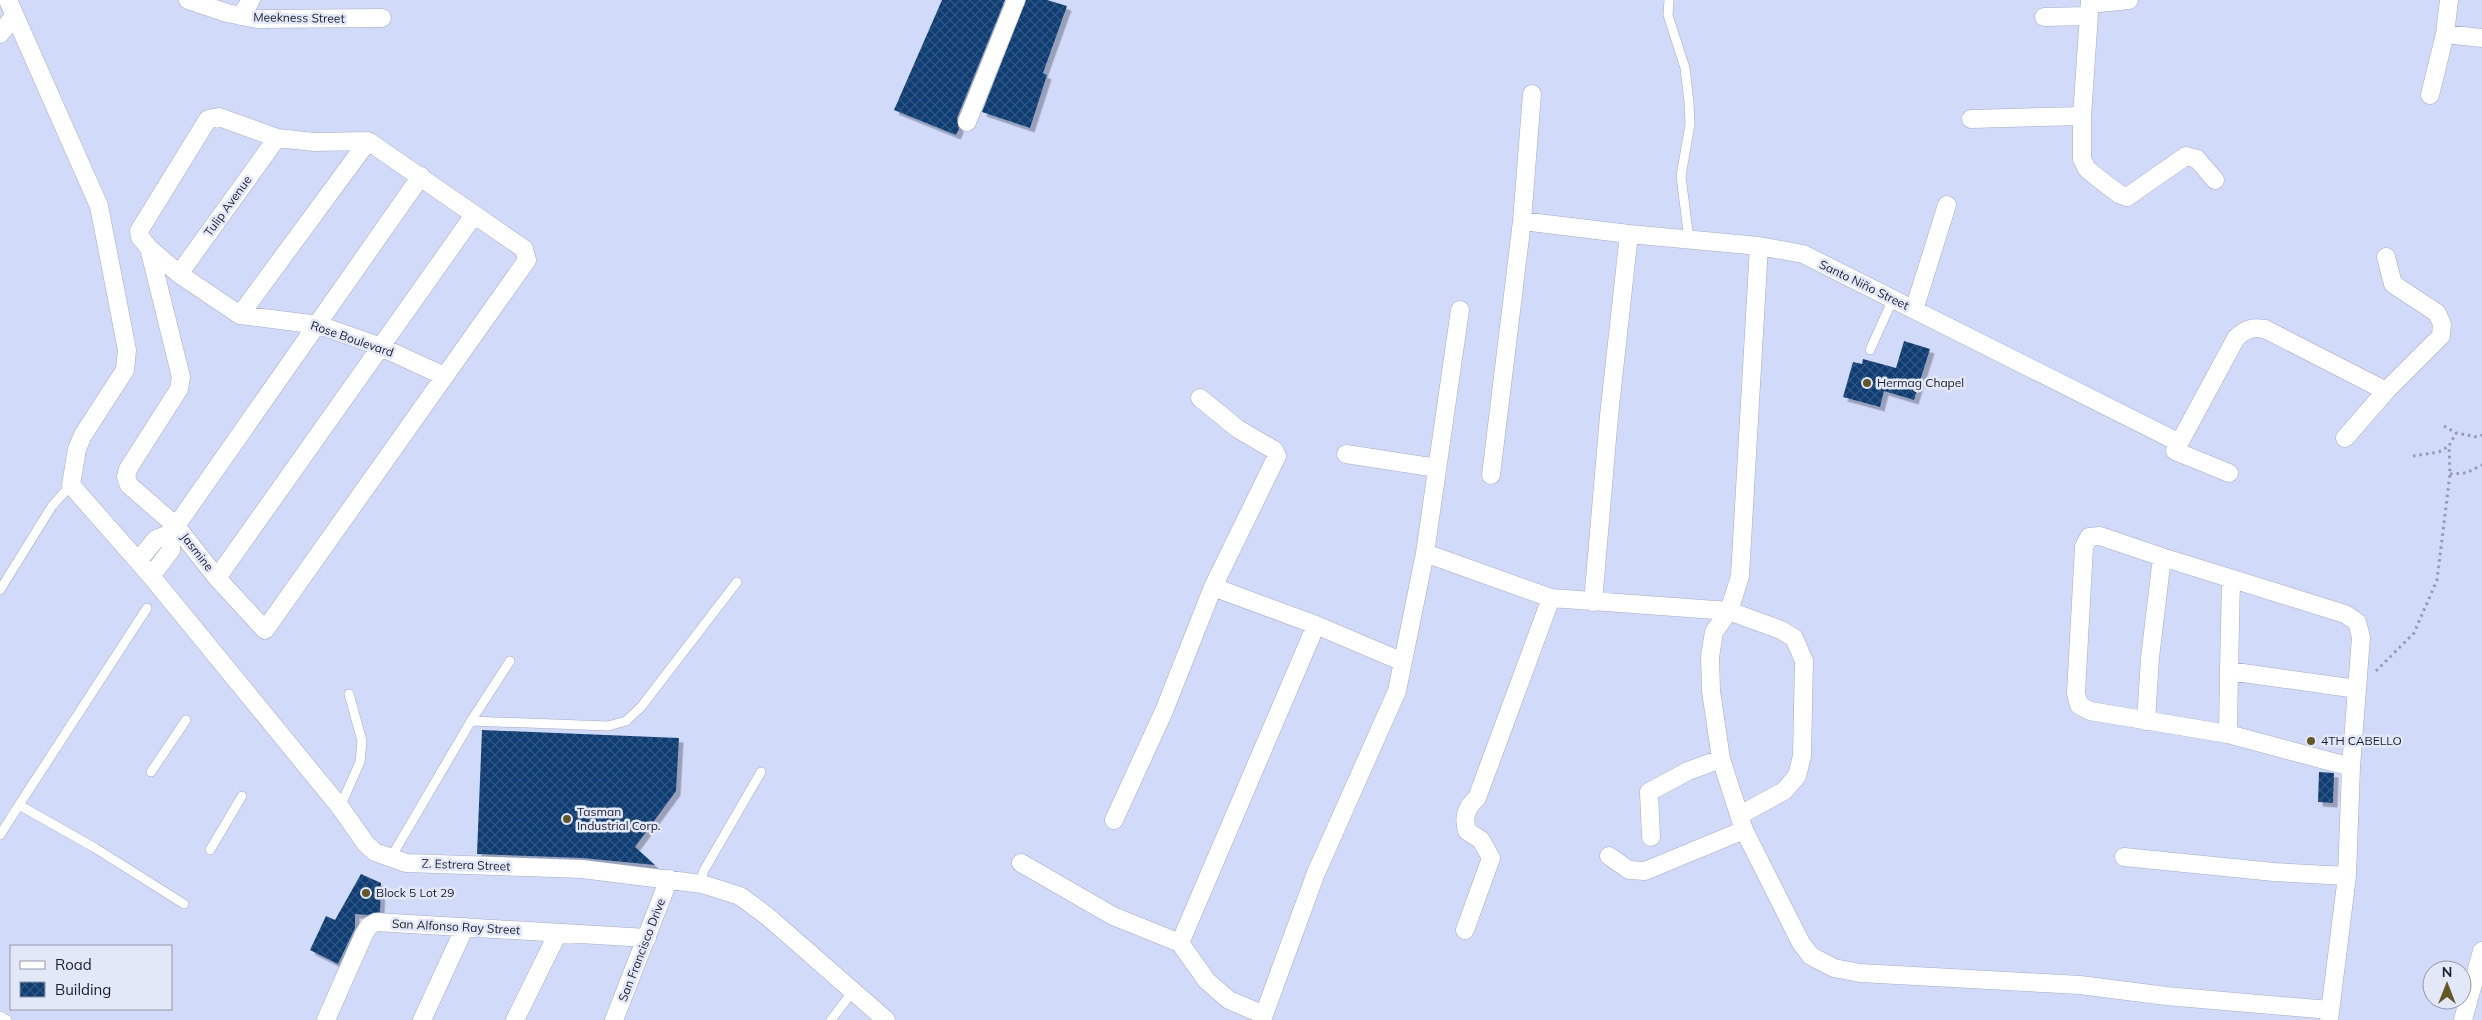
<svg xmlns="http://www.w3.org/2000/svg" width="2482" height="1020" font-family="Mulish,sans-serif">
<defs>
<pattern id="building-cross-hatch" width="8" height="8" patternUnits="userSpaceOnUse" patternTransform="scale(1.25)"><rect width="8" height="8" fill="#0e3d72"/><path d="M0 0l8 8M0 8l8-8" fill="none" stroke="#315682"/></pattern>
<filter id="shadow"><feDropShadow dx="4.5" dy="4.5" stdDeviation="0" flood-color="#0004"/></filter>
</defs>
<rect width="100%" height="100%" fill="#d2dafa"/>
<path fill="url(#building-cross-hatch)" filter="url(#shadow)" d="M942,0h63l-48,118 2,11 -3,6 -62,-25z
M1026,0h21l20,6 -24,67 4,2 -17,53 -48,-16z
M1904,341l26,8 -16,51 -30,-9 -4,16 -37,-10 10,-35 9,2 1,-5 33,9z
M482,730l197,8 -3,53 -41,56 20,18 -73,-7 -105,-4z
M2319,772l15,1 -1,30 -15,-1z
M361,874l20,9 -1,29 -13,3 -12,-1v14l-17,36 -28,-14 16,-34 9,4z"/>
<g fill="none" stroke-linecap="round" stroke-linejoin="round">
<defs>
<path id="lane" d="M1669,0l-1,15 17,53 4,34 1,22 -9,52 8,64
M1870,350l23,-51
M0,590l52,-84 19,-21
M147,608l-128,197 76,43 89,56
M471,721l137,5 18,-5 15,-14 96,-125
M151,772l35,-52
M340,807l20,-45 2,-21 -13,-47
M0,835l19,-30
M210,850l32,-54
M390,859l81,-138 39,-60
M702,884l1,-12 58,-100
M0,1016l7,4
M831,1020l22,-29"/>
<path id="street" d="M8,0l91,206 28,144 -2,20 -42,65 -6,14 -6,36 80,91 189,231 26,37 9,8 31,11 176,6 120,15 38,12 27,20 119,104
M188,0l39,13 30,6 125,-1
M2090,0l-8,116v43l5,10 11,9 21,16 8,3 59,-41 11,3 18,21
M2090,4l39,-4
M241,16l10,-16
M2044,17l44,-1
M0,34l14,-18
M2445,34l37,4
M2430,95l15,-61 4,-34
M1971,119l111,-3
M967,122l49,-122
M1522,221l107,13 130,12 44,8 375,188
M1759,246l-19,330 -11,35 -15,21 -4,25 1,34 10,68 23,71 57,113 10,13 23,12 26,5 220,12 86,11 164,14
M149,248l32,129 -2,12 -51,80 -2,8 3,8 47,41 41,52 48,52 262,-370 -3,-11 -156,-108 -54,1 -37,-4 -58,-21 -11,2 -69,112 1,6 9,11 30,26 61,41 79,10 62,22 63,29
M179,274l98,-136
M1914,310l33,-105
M240,315l128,-174
M2345,438l41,-47 55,-55 1,-12 -5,-11 -44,-29 -7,-27
M1346,454l91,14
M2229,473l-54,-22 61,-113c10,-9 16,-11 29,-9l121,62
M1491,475l31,-254 10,-127
M1425,553l126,45 178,13 52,19 13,8 10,23 -2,95 -5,20 -13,15 -44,24
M138,561l18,-22 15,-6 5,-7 245,-350
M151,576l20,-26v-17
M217,578l257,-363
M1213,587l103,38 87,37
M1593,602l16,-186 20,-182
M2229,671l2,-92
M2146,721l4,-63 12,-101
M2228,734l1,-63 128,18
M1114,820l50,-109 49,-124 64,-131 -3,-6 -36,-21 -38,-31
M1651,837l-2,-45 39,-21 33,-12
M1609,856l20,14 16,1 99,-41
M2124,857l150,15 73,4
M1021,863l92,53 67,27 27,38 22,19 35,15
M1465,930l26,-72 -10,-18 -14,-9c-4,-14 -1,-23 10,-33l74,-200
M1180,943l136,-318
M326,1020l38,-86 5,-8 7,-4 271,16
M422,1020l43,-93
M515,1020l43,-87
M614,1020l55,-141
M1262,1020l54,-147 81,-182 28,-138 35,-243
M2329,1020l18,-144 4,-109 10,-130 -4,-15 -12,-8 -183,-57 -62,-21 -11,1 -5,10 -8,146 3,12 11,6 138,23 123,33
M2463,1020l19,-69"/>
</defs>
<use href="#lane" stroke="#a2aad1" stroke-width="10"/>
<use href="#street" stroke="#a2aad1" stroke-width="19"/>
<path stroke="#949ab4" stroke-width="3" stroke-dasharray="2.5 4" stroke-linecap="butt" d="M2444,426l12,7 21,4 5,-2
M2413,456l26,-4 10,-6
M2450,474l16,-1 16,-8
M2376,671l38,-38 23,-53 13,-106 -1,-28 7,-13"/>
<use href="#lane" stroke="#fff" stroke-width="9"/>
<use href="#street" stroke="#fff" stroke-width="18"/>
</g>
<g fill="#645724" stroke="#e3e8f8" stroke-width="2">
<circle cx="1867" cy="383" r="5"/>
<circle cx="2311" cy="741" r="5"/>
<circle cx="567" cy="819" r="5"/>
<circle cx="366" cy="893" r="5"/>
</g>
<g text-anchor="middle" stroke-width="5" stroke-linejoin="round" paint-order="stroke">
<g font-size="12" fill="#1c1f2d" stroke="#e3e8f8">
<text transform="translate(299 18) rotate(1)" y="4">Meekness Street</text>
<text transform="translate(228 206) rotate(-54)" y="4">Tulip Avenue</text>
<text transform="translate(1864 285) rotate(26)" y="4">Santo Niño Street</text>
<text transform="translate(352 339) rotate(19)" y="4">Rose Boulevard</text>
<text transform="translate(197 552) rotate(52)" y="4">Jasmine</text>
<text transform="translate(466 865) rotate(2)" y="4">Z. Estrera Street</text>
<text transform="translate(456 927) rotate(3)" y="4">San Alfonso Ray Street</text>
<text transform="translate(642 950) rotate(-69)" y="4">San Francisco Drive</text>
</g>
<g font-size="12" fill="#1c1f2d" stroke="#e3e8f8" text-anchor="start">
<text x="1877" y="387">Hermag Chapel</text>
<text x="2321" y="745">4TH CABELLO</text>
<text x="577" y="816">Tasman<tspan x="577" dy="14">Industrial Corp.</tspan></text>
<text x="376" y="897">Block 5 Lot 29</text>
</g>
</g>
<rect x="10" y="945" width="162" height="65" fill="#e3e8f8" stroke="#9398a7"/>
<rect x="20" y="961" width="25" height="8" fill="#ffffff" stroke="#9398a7"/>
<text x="55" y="970" font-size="15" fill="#1c1f2d">Road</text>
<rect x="20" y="982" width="25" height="15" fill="url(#building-cross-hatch)" stroke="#9398a7"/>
<text x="55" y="995" font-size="15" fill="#1c1f2d">Building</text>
<g transform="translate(2447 985)"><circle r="24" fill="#e3e8f8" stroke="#9398a7"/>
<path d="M0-4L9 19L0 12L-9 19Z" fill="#645724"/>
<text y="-8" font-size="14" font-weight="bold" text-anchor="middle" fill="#1c1f2d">N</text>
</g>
</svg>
